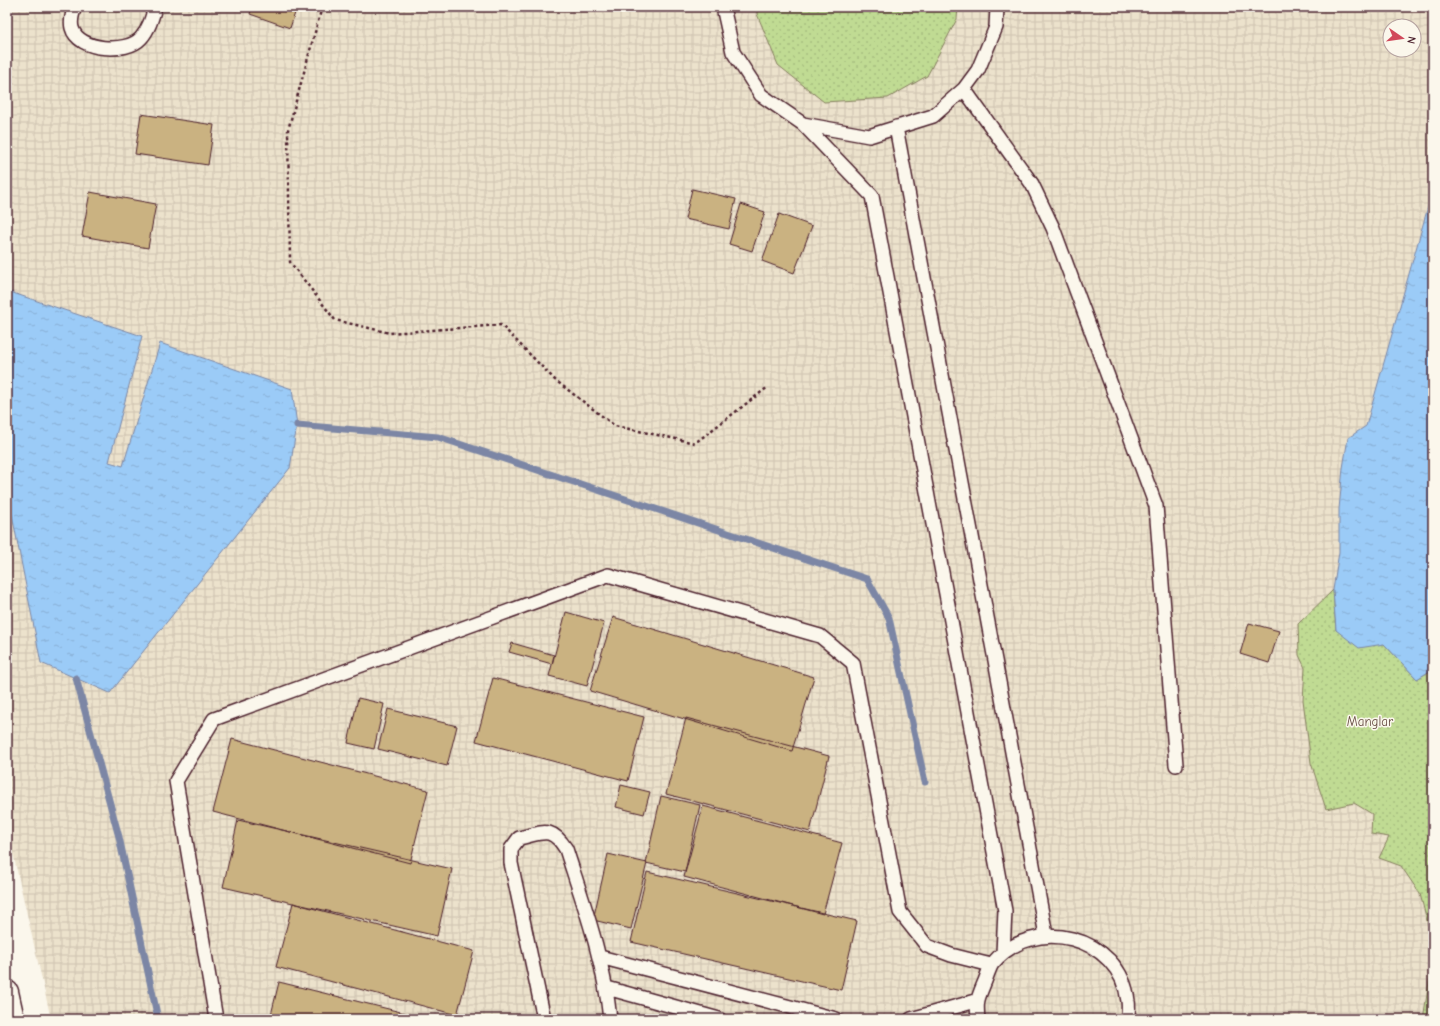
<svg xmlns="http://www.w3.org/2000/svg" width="1440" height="1026" font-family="'Comic Neue',sans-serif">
<defs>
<pattern id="industrial-grid" width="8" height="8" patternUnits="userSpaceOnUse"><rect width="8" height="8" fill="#ece2cc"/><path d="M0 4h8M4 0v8" fill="none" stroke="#ccc1af"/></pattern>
<pattern id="grass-dots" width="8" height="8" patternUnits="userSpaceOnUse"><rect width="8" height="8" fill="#c0db93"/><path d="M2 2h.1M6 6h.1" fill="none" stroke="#a6bc7f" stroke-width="1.8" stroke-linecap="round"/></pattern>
<pattern id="water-ripples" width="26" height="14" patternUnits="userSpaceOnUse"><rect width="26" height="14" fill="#9bcbf7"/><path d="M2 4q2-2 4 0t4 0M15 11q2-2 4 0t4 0" fill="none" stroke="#87aed4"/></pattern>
</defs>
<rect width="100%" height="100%" fill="#fbf7ec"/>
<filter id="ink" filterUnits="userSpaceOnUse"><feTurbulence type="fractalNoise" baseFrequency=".025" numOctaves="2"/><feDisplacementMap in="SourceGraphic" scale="8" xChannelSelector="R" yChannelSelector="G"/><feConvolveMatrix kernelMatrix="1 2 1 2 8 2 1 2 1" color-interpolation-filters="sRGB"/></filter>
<g filter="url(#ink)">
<path fill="url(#industrial-grid)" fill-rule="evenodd" d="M7,7h1426v182l-67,237 -18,12 -9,71v43l45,92 33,35 16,-10v350h-1382l-44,-192zM1390,26h24v24h-24z"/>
<path fill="url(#grass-dots)" stroke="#857d5f" d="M87,7h48l-17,5 -33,-3z
M757,7h201l-1,12 -30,57 -39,22 -64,4 -46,-37 -21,-51z
M1333,590l3,40 48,14 33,35 16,-10v350h-10l7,-43 1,-40 -11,-42 -19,-28 -22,-8 10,-21 -18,-3 1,-20 -18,-11 -28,6 -15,-46 -8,-63 2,-32 -6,-13 -1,-31z"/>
<path fill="url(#water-ripples)" stroke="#7b86a5" d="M1433,189v480l-16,10 -33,-35 -25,4 -23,-18 -3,-40 6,-38v-43l4,-41 5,-30 18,-12z
M7,291l135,45 -33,126 14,4 37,-123 132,46 5,36 -7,43 -180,225 -69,-30 -34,-174z"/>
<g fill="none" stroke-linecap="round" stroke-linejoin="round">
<path stroke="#7b86a5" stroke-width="7" d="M297,425l141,12 429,142 22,39 36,164
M76,678l43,159 39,182"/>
</g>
<path fill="#cab281" stroke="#4a1f2b" d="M252,7h45l-7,21 -40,-14z
M141,114l73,11 -6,40 -73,-11z
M692,189l44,10 -7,30 -44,-10z
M90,192l66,12 -8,44 -66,-12z
M741,204l24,8 -13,39 -23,-7z
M779,214l33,12 -18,47 -32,-12z
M566,612l38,11 -17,63 -38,-10z
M613,617l201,60 -22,74 -202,-60z
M1249,623l30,8 -10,32 -29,-9z
M512,643l42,12 -2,9 -43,-12z
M493,678l151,39 -16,64 -152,-40z
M358,698l26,6 -10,45 -26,-6z
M388,709l69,17 -10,40 -69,-17z
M686,718l143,38 -19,76 -144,-38z
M232,739l196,51 -18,73 -197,-51z
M621,785l29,7 -6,22 -28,-7z
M661,796l39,9 -15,67 -39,-9z
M703,806l139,37 -19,71 -139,-37z
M238,820l214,49 -15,67 -214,-49z
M608,854l39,9 -16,66 -38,-9z
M647,872l210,49 -16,69 -210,-48z
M293,903l181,48 -17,64 -181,-48z
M279,982l150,37h-159z"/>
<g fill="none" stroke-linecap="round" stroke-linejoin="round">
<defs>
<path id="service" d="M75,7c-3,7 -5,13 -3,21 6,23 55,26 69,10 8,-9 11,-20 14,-31
M723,7l10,45 28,43 42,29 66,12 64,-20 31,-27 14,-19 18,-43 1,-20
M964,89l68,95 21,44 103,278 20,259
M803,124l69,72 133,715 -2,42
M896,127l150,808
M600,957l236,62
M607,988l112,31
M216,1019l-40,-238 38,-62 394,-144 212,61 33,27 47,249 27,34 24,9 40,10
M544,1019l-33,-156v-14l8,-11c24,-5 32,-13 47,11 18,56 38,111 44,170
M911,1019l65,-18
M978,1019c-2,-19 0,-21 7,-38 2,-5 4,-12 7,-17 41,-50 128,-29 136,37 1,5 0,12 0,18"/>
<path id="tertiary" d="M7,992l6,27"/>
</defs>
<use href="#service" stroke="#4a1f2b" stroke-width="16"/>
<use href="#tertiary" stroke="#4a1f2b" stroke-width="25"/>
<path stroke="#4a1f2b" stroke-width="2.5" stroke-dasharray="3 3" stroke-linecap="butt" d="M322,7l-34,123 2,132 45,58 55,13 111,-8 54,55 60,46 80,17 73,-56"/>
<use href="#service" stroke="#fbf7ec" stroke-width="13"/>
<use href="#tertiary" stroke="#fbf7ec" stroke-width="22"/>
</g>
</g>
<g text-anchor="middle" stroke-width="3" stroke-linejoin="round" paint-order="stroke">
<g font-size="13" fill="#684e45" stroke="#fbf7ec">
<text x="1370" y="726">Manglar</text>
</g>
</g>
<rect width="1440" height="1026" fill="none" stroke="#fbf7ec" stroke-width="24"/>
<rect x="12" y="12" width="1416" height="1002" fill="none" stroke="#4a1f2b" stroke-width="1.5" filter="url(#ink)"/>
<g transform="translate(1402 38) rotate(103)"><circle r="19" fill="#fbf7ec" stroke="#b4a19f"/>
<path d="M0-3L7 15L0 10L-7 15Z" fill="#d1495b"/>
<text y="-6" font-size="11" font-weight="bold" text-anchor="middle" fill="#4a1f2b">N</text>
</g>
</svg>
